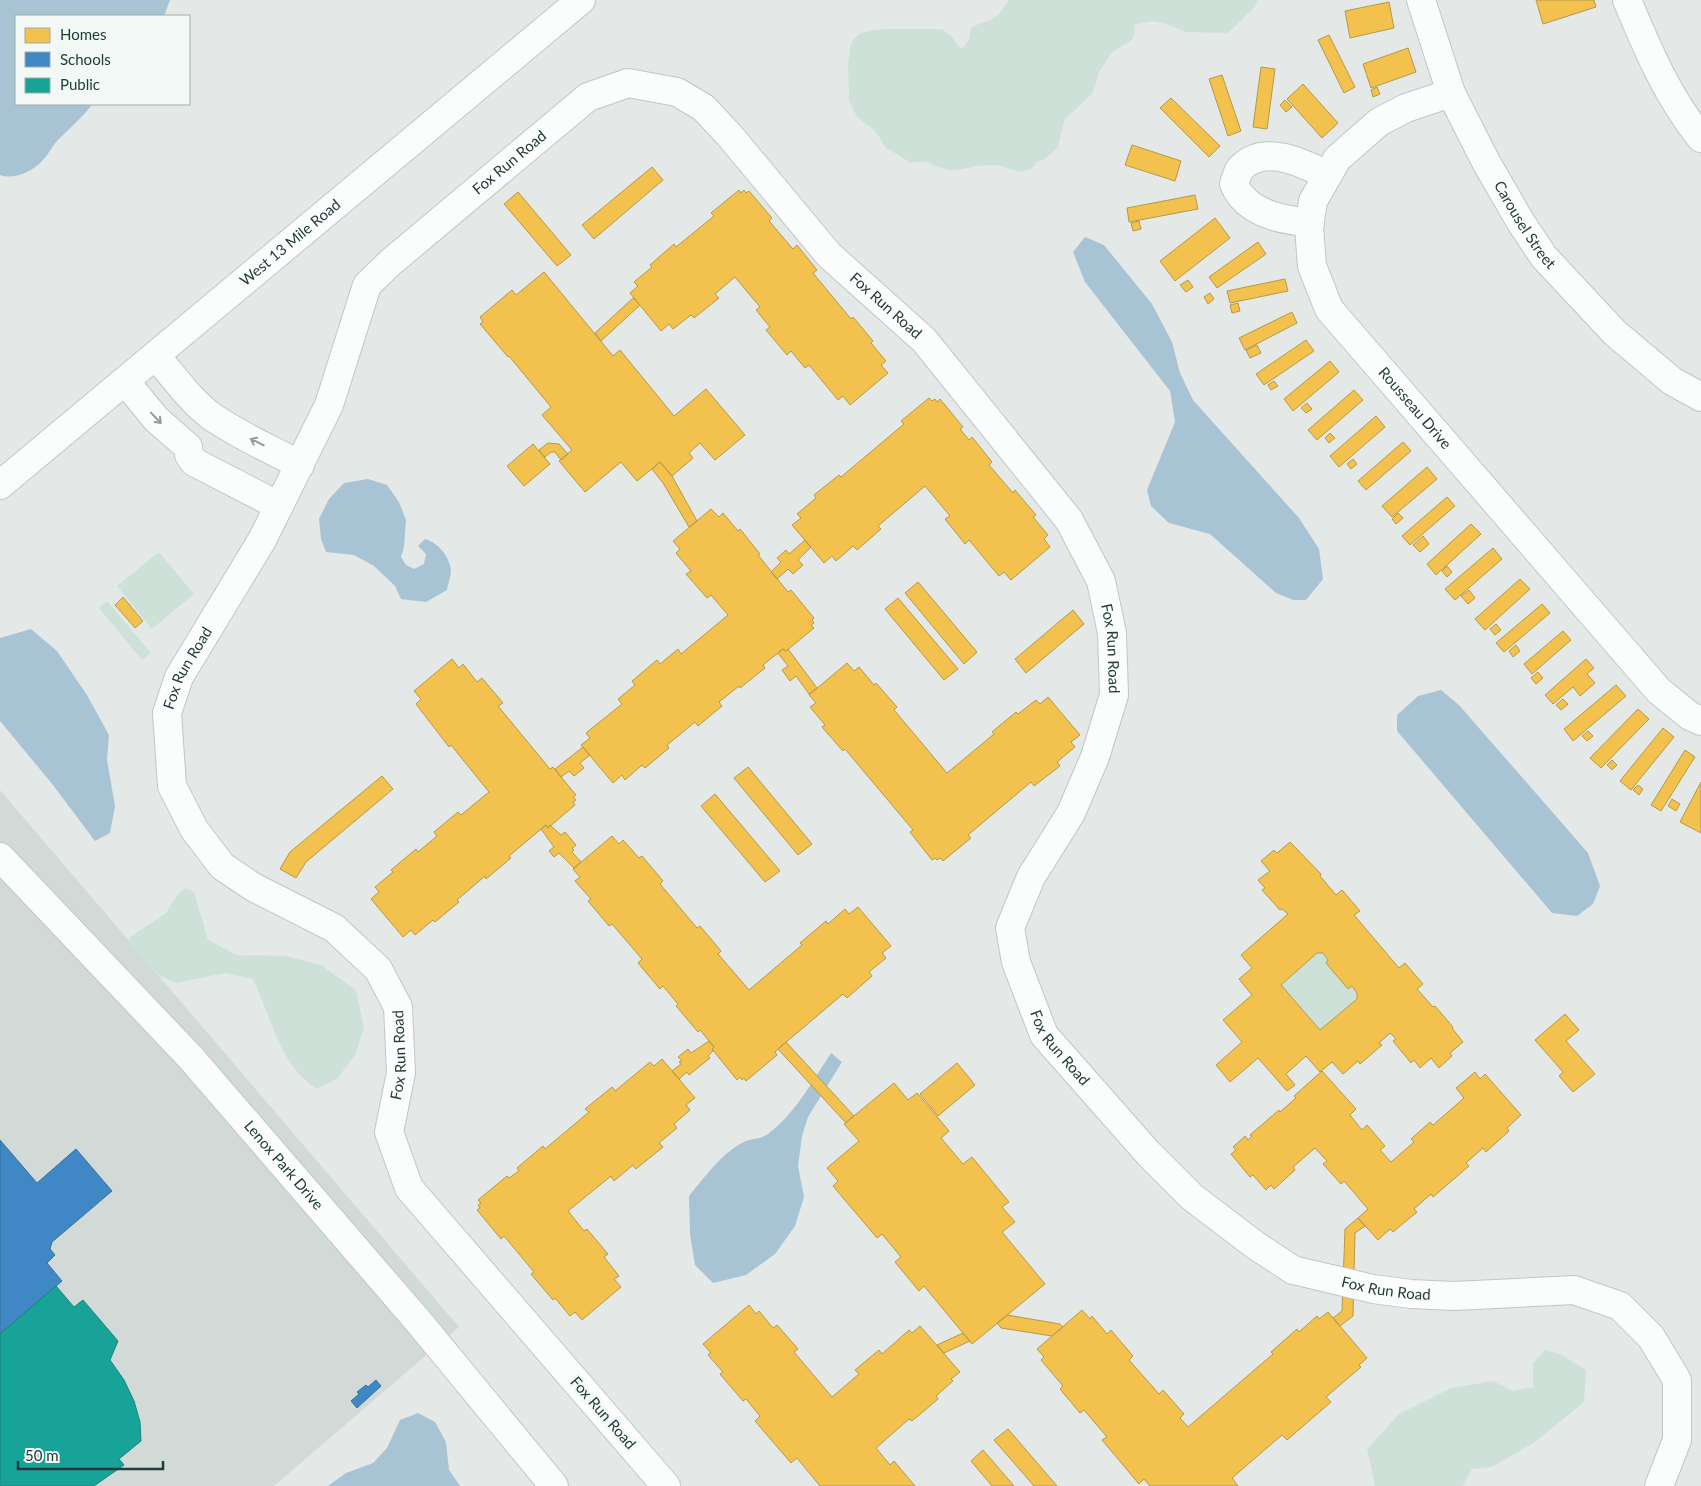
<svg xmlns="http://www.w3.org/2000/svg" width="1701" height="1486" font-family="Lato,sans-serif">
<rect width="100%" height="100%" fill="#e4e9e8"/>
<path fill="#d2dad8" d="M0,790l459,537 -185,159h-274z"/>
<path fill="#cee1d9" d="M1009,0h249l-5,9 -25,24 -43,-1 -18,-8 -15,-3 -18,4 1,8 -2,6 -22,14 -4,7 -8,12 -4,15 -4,8 -26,24 -7,27 -3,4 -10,9 -8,3 -6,7 -10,3 -24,-7 -21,1 -13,3 -14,1 -11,-3 -13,-6 -14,2 -26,-16 -5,-9 -7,-9 -16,-12 -8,-16 -1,-37 2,-17 3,-7 6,-6 13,-4 11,-1h59l11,9 5,8 5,2 6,-8 2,-12c7,-5 15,-5 22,-10 7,-3 11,-12 16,-18z
M159,552l35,42 -42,35 -35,-43z
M107,601l44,52 -9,7 -43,-52z
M185,888l9,4 14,48 29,15 49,1 35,9 35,25 8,38 -9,27 -18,24 -20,10c-37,-23 -46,-72 -64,-110l-28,-6 -49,10 -16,-7 -31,-32 1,-7 36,-24 11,-18z
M1317,953h6l5,7 -2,3 22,26 4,-3 5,7v6l-37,31 -39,-45z
M1545,1350l15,4 26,16 -2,32 -49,40 -43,25 -20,2 -9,17h-88l-8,-37 32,-35 52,-26 42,-7 20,10 20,-4v-24z"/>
<path fill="#a8c4d4" d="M0,0h170l-6,16h-148v88h77c-10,12 -21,22 -32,33 -8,7 -12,17 -19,24 -10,11 -28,19 -42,14z
M1085,237l19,8 48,59 20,38 8,31 13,27 106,118 20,31 4,30 -17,21h-13l-17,-7 -66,-59 -41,-11 -18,-17 -4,-16 28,-68 -5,-31 -85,-109 -12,-30z
M368,479l19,6 12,17 7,18 -2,27 -3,10 5,8 8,4 10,-5 2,-10 -8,-8 7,-7c13,4 24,16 26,31 0,6 -3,14 -4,20l-21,12 -25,-3 -6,-13 -21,-20 -20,-11 -28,-3 -5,-13 -2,-20 10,-20 15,-16z
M31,629l26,22 30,44 22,40 -2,25 8,46 -5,27 -15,8 -42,-56 -53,-64v-83z
M1441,690l18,15 129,148 12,33 -7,18 -16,12 -25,-3 -155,-182v-16l21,-19z
M831,1053l11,9 -34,55 -6,19 -4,30 6,31 -9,29 -20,28 -29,21 -33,8 -18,-18 -5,-31 -1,-38c16,-19 34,-45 57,-55 7,-3 16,-2 22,-7 27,-20 45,-54 63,-81z
M418,1413l17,9 11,20 3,28 11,16h-132l18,-13 27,-10 14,-15 13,-28z"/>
<path fill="#f2c14e" stroke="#b49948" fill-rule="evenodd" d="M1536,0h58l2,7 -53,17z
M1389,2l5,26 -44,10 -5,-27z
M1329,35l26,52 -11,6 -26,-53z
M1408,48l8,24 -45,16 -8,-24z
M1261,67l14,2 -8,60 -14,-2z
M1222,75l19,56 -13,5 -19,-57z
M1303,84l35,39 -16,15 -35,-39z
M1377,87l3,7 -7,3 -2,-7z
M1171,98l49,48 -11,11 -49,-49z
M1285,100l7,7 -6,5 -6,-7z
M1132,145l49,16 -6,20 -50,-16z
M652,167l11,13 -69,59 -12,-14z
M739,190l2,3 3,-3 2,3 3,-2 23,27 -3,3 24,28 4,-4 20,25 -4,3 38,46 2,-2 20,24 -2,2 15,18 -5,4 7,8 -38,32 -7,-9 -5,4 -29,-35 -4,3 -14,-17 -4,4 -21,-25 4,-3 -14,-17 4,-3 -25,-30 -20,17 4,4 -25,20 -3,-3 -18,14 -4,-5 -8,7 -31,-38 8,-7 -4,-4 18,-15 -2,-2 24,-21 2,3 38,-31 -3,-3z
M518,192l53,63 -14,11 -53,-62z
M1195,195l3,14 -69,13 -2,-14z
M1215,218l15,20 -55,43 -15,-20z
M1139,221l2,8 -8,2 -2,-8z
M1258,242l8,12 -49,34 -8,-11z
M544,272l69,84 7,-6 54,66 32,-27 39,46 -30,25 -15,-17 -11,10 4,5 -21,18 -12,-14 -23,19 -16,-19 -36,30 -26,-31 13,-11 -30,-35 9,-8 -42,-51 -1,1 -28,-33 3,-2 -3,-5 32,-27 4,5z
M1285,279l3,12 -58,12 -3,-12z
M1188,280l5,7 -7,5 -6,-7z
M1210,293l4,6 -6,5 -4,-7z
M633,298l7,7 -39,36 -6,-8z
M1238,303l2,8 -8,2 -2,-8z
M1292,312l5,11 -52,27 -6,-12z
M1306,340l8,11 -50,34 -8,-11z
M1257,345l4,8 -11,5 -4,-8z
M1330,361l9,11 -46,39 -9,-12z
M1274,381l4,5 -7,4 -3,-5z
M1354,390l9,10 -46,40 -9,-10z
M929,398l3,3 3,-2 2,3 3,-3 23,28 -3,2 9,11 3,-3 20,25 -3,3 24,28 2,-3 21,25 -3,2 15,18 -4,4 6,8 -39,33 -7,-8 -5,4 -30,-36 -4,4 -20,-25 5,-3 -25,-30 -47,40 3,3 -24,21 -4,-4 -17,15 -4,-5 -8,7 -32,-38 9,-7 -4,-4 19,-16 -2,-3 25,-20 2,2 63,-53 -3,-3z
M1307,403l5,6 -6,4 -5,-5z
M1376,416l9,11 -46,40 -9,-11z
M1330,433l5,5 -6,5 -4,-5z
M1403,442l8,9 -45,39 -8,-9z
M548,443l11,1 9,10 -7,6 -6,-8h-4l-6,5 -6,-7z
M533,444l17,20 -26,22 -17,-20z
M1353,459l4,5 -6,5 -4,-5z
M660,462l12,14 25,45 -8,6 -26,-44 -11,-14z
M1427,467l10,12 -45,38 -10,-11z
M1447,497l8,9 -45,39 -8,-9z
M711,509l8,8 4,-4 15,18 2,-2 20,25 -2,1 30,37 3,-2 23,28 -2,2 2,3 -3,2 3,3 -28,23 -3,-2 -20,16 2,3 -25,20 -1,-2 -20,16 3,4 -24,20 -3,-4 -28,23 2,3 -24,20 -3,-3 -17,15 -3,-5 -9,8 -32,-38 9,-7 -4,-5 36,-29 -4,-5 17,-14 -3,-4 25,-21 3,4 18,-15 3,5 47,-39 -17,-20 -4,3 -21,-24 5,-3 -15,-18 4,-4 -7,-8z
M1398,513l5,5 -7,6 -4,-5z
M1471,524l10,10 -45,41 -9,-11z
M1423,536l6,8 -9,8 -7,-7z
M805,540l6,7 -13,13 5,5 -10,9 -5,-5 -11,10 -6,-7 10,-10 -4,-4 9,-8 3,4z
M1493,548l9,11 -47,41 -10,-11z
M1447,566l5,6 -5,5 -5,-6z
M1520,579l10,10 -45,41 -10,-11z
M918,582l59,70 -13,12 -59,-71z
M1469,590l6,8 -7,6 -7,-8z
M123,597l20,24 -8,7 -20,-23z
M898,598l60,71 -14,11 -59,-71z
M1542,604l8,9 -46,39 -8,-9z
M1073,610l11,14 -58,49 -11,-14z
M1496,624l5,6 -6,5 -5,-6z
M1563,631l8,9 -39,34 -8,-10z
M1516,645l4,6 -7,6 -4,-6z
M783,649l3,2 2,-2 29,39 -8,6 -13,-18 -6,5 -8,-11 6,-4 -10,-13z
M452,659l7,9 4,-4 14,18 5,-4 21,25 -5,3 52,63 3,-2 23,28 -3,2 3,3 -3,2 2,3 -27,23 -2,-3 -37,31 2,2 -25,21 -1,-3 -28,24 2,2 -24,20 -2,-2 -18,15 -4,-5 -8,7 -32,-38 8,-7 -4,-5 18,-15 -2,-2 25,-21 2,3 19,-16 -3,-4 24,-20 3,3 28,-23 -38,-47 -2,2 -33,-43 5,-5 -7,-8z
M1586,659l8,9 -7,6 8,9 -15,13 -7,-9 -20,17 -8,-9z
M847,663l7,8 5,-4 15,18 2,-2 21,24 -3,3 53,63 47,-39 -2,-2 24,-20 2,2 18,-14 4,4 8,-7 32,38 -9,7 4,5 -18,15 3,4 -26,20 -3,-4 -63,53 3,3 -28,23 -3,-3 -3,2 -2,-2 -3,2 -22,-28 3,-2 -68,-81 -2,2 -21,-24 3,-2 -15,-18 6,-4 -7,-8z
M1538,672l5,6 -7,6 -5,-6z
M1616,685l10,11 -53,45 -9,-12z
M1563,699l5,5 -7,6 -5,-5z
M1638,709l11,10 -48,49 -11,-10z
M1663,728l11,9 -43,53 -11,-9z
M1588,731l5,5 -6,5 -5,-5z
M583,747l7,8 -10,8 4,5 -10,8 -5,-5 -8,6 -6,-8z
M1685,750l10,7 -34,54 -10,-6z
M1612,760l5,5 -5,5 -5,-5z
M748,767l64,77 -14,11 -64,-77z
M382,776l11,13 -87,73 -10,16 -16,-9 10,-17z
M1701,782v51l-21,-11z
M1638,785l5,4 -4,6 -6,-5z
M715,794l65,77 -15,11 -64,-76z
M1672,799l8,5 -4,7 -8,-5z
M546,825l2,3 2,-3 11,10 4,-3 11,13 -4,3 2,2 -2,2 9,10 -7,6 -15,-15 -5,4 -5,-6 5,-4 -13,-18z
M612,836l7,8 4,-4 16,18 3,-2 21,25 -3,3 37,44 3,-2 21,25 -3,3 31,36 53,-45 -2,-2 26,-22 2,3 17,-15 4,5 9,-7 33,39 -9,7 4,5 -17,14 3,4 -25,22 -4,-4 -65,55 -3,3 2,3 -31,26 -2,-3 -2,2 -2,-3 -3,3 -25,-31 2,-2 -5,-6 -9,-11 -2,2 -22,-26 2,-2 -15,-18 -3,3 -22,-26 4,-4 -30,-35 -3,2 -21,-25 3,-2 -16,-18 5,-4 -7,-8z
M1290,842l31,32 -1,2 16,19 6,-5 18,21 -6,4 45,53 6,-5 18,21 -6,5 16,18 2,-1 18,21 -1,1 11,14 -13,11 2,3 -13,12 -8,-10 -11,10 -6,-8 -3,3 -18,-22 3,-2 -6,-6 -11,10 3,2 -22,19 -2,-3 -15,13 -11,-12 -12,10 -14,-16 -20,18 9,11 -8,6 -29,-33 -28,24 -14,-17 26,-23 -19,-22 29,-25 -13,-16 13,-11 -11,-13 47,-41 -6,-5 -2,1 -18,-20 3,-2 -7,-8 12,-9 -9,-10 13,-11 3,3zM1317,953h6l5,7 -2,3 22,26 4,-3 5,7v6l-37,31 -39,-45z
M1565,1014l14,16 -13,11 29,33 -22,18 -14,-16 4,-4 -28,-32z
M709,1041l5,6 -2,2 1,2 -5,5 2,2 -21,17 -2,-3 -8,7 -7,-8 9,-7 -2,-2 3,-1 -4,-4 10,-8 3,4z
M786,1042l68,74 -4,3 -4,4 -68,-74z
M662,1059l33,39 -9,7 4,5 -16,14 3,4 -18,15 4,4 -27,22 -3,-4 -19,16 -3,-5 -43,35 16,20 3,-2 21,25 -4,3 15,19 -5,3 7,8 -39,33 -7,-8 -5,4 -15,-18 -2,2 -22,-26 3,-2 -30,-36 -3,3 -24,-29 3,-2 -2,-3 3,-2 -3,-3 29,-24 2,2 10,-7 -2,-3 26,-22 2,3 44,-37 -4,-3 27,-22 3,4 35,-29 4,4z
M957,1063l18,22 -37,31 -18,-22z
M1322,1071l34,38 -6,6 12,15 5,-5 18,21 -5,4 11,12 23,-20 -3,-3 19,-17 3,3 31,-27 -8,-10 19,-16 5,7 5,-5 36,41 -14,13 2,3 -23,21 -3,-4 -17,15 3,3 -36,31 -2,-3 -17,15 3,3 -24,20 -3,-3 -12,11 -20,-22 10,-9 -24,-28 -3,3 -18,-20 4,-3 -12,-13 -22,19 2,3 -21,19 -3,-4 -5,5 -13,-15 -3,2 -19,-23 5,-4 -3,-3 12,-11 3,4 4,-4 -2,-1 29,-25 1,2 16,-14 -2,-2z
M894,1083l14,17 9,-7 32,38 -8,7 22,26 9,-7 37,45 -7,5 13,15 -13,10 43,52 -73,60 -48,-58 -5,5 -24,-29 6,-5 -19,-23 -5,4 -44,-52 5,-5 -11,-13 32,-27 -15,-17z
M1358,1218l7,8 -10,7 -2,83 -13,10 -7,-8 9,-7 3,-82z
M749,1305l7,9 3,-3 14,17 4,-3 21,24 -4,3 38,45 27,-23 -4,-4 24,-20 3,4 27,-24 3,3 8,-7 40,46 -9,7 2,2 -17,15 2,3 -26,22 -3,-2 -33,29 14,17 4,-4 21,25h-95l-23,-28 -6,5 -36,-42 5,-5 -14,-17 -3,2 -23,-27 3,-2 -15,-17 3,-2 -8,-9z
M1082,1310l8,9 2,-3 15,18 4,-4 22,26 -4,4 30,34 4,-4 21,24 -4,4 8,9 85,-73 -2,-2 26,-23 2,3 18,-16 2,3 9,-7 39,46 -8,7 2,2 -35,30 5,5 -44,38 -5,-5 -50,43 6,8h-88l-6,-7 -5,5 -37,-44 5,-3 -23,-27 -4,3 -20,-24 3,-3 -22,-26 3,-3 -7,-8z
M1007,1315l53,9 3,3 -11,9 -51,-8 -4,-5z
M963,1333l7,8 -26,12 -7,-8z
M1008,1429l49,57h-23l-40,-46z
M983,1450l31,36h-22l-21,-25z"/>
<path fill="#3f88c5" stroke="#37719b" d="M0,1140l37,43 39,-34 36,42 -60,51 -2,7 5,6 -8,8 15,18 -62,53z
M376,1380l5,6 -24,22 -6,-7 8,-7 -2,-2 9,-7 2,2z"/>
<path fill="#17a398" stroke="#1b847c" d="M56,1286l18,21 9,-7 35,41 -8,19 14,20 10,21 6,21 1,19 -22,18 5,6 -30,21h-94v-152z"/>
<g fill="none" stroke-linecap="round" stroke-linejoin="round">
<defs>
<g id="minor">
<path id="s1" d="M1421,0l30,93 35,69 34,59 24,36 71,76 57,48 29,16"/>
<path d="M1627,0c20,48 41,98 74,138"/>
<path id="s2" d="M1451,93l-45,15 -27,14 -42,37 -24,42 -4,26 3,39 17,43 330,382 31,25 11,5"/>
<path d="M1310,223c-23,-3 -52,-7 -68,-26 -4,-4 -6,-9 -8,-13 2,-5 3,-11 6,-15 23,-26 63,-6 87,6"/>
<path d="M156,356c17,20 34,44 55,60 27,19 59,33 89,49"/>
<path d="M125,381l31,38 32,28 1,8 5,7 85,44"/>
<path id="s3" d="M0,485l581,-485"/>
<path id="s4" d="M0,857l191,201 227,263 136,165"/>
<path id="s5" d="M666,1486l-257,-298 -20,-56 12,-59 -3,-66 -20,-38 -44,-41 -81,-41 -31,-21 -28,-37 -22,-43 -5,-73 12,-36 83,-137 67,-135 38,-120 24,-23 197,-165 40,-14 49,9 27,16 26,28 99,119 95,85 145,180 32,61 11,52 2,62 -19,62 -24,56 -40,64 -21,51 6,34 28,73 104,118 44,44 63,48 38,25 80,19 38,5 43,2 120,-6 46,16 31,31 26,43v60l-18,46"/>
</g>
</defs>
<use href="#minor" stroke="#c1c6c5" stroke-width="30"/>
<use href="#minor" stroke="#fbfcfc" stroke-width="28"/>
</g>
<defs><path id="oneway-shaft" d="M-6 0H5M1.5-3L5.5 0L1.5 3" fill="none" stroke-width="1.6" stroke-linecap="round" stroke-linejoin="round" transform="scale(1.25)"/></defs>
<g stroke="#8f9c9b">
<use href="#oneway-shaft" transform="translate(156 418) rotate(46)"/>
<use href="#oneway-shaft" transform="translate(257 442) rotate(-153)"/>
</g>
<g text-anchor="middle" stroke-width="5" stroke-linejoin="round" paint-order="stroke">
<g font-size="15" fill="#233b3a" stroke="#f2f8f6">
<text dy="5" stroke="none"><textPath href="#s5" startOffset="1641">Fox Run Road</textPath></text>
<text dy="5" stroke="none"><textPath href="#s1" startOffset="249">Carousel Street</textPath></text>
<text dy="5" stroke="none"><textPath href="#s3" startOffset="378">West 13 Mile Road</textPath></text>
<text dy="5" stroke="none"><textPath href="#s5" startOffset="2136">Fox Run Road</textPath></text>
<text dy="5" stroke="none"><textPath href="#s2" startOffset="425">Rousseau Drive</textPath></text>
<text dy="5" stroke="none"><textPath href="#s5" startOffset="2556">Fox Run Road</textPath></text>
<text dy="5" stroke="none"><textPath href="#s5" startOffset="1028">Fox Run Road</textPath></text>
<text dy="5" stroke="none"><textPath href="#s5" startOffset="2991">Fox Run Road</textPath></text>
<text dy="5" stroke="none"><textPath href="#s5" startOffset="531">Fox Run Road</textPath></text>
<text dy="5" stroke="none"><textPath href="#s4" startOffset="419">Lenox Park Drive</textPath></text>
<text dy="5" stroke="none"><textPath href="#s5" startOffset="3411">Fox Run Road</textPath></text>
<text transform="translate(603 1413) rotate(49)" y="5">Fox Run Road</text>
</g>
</g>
<rect x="15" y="15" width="175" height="90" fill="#f2f8f6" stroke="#9facab"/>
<rect x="25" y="28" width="25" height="15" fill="#f2c14e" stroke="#9facab"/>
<text x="60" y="40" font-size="15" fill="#233b3a">Homes</text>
<rect x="25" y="52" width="25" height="15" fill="#3f88c5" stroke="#9facab"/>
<text x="60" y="65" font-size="15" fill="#233b3a">Schools</text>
<rect x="25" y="78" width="25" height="15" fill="#17a398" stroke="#9facab"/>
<text x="60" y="90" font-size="15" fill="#233b3a">Public</text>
<path d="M18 1461v8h145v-8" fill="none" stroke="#233b3a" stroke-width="2.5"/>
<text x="25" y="1461" font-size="15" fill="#233b3a" stroke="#f2f8f6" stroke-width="4" paint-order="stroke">50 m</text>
</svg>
